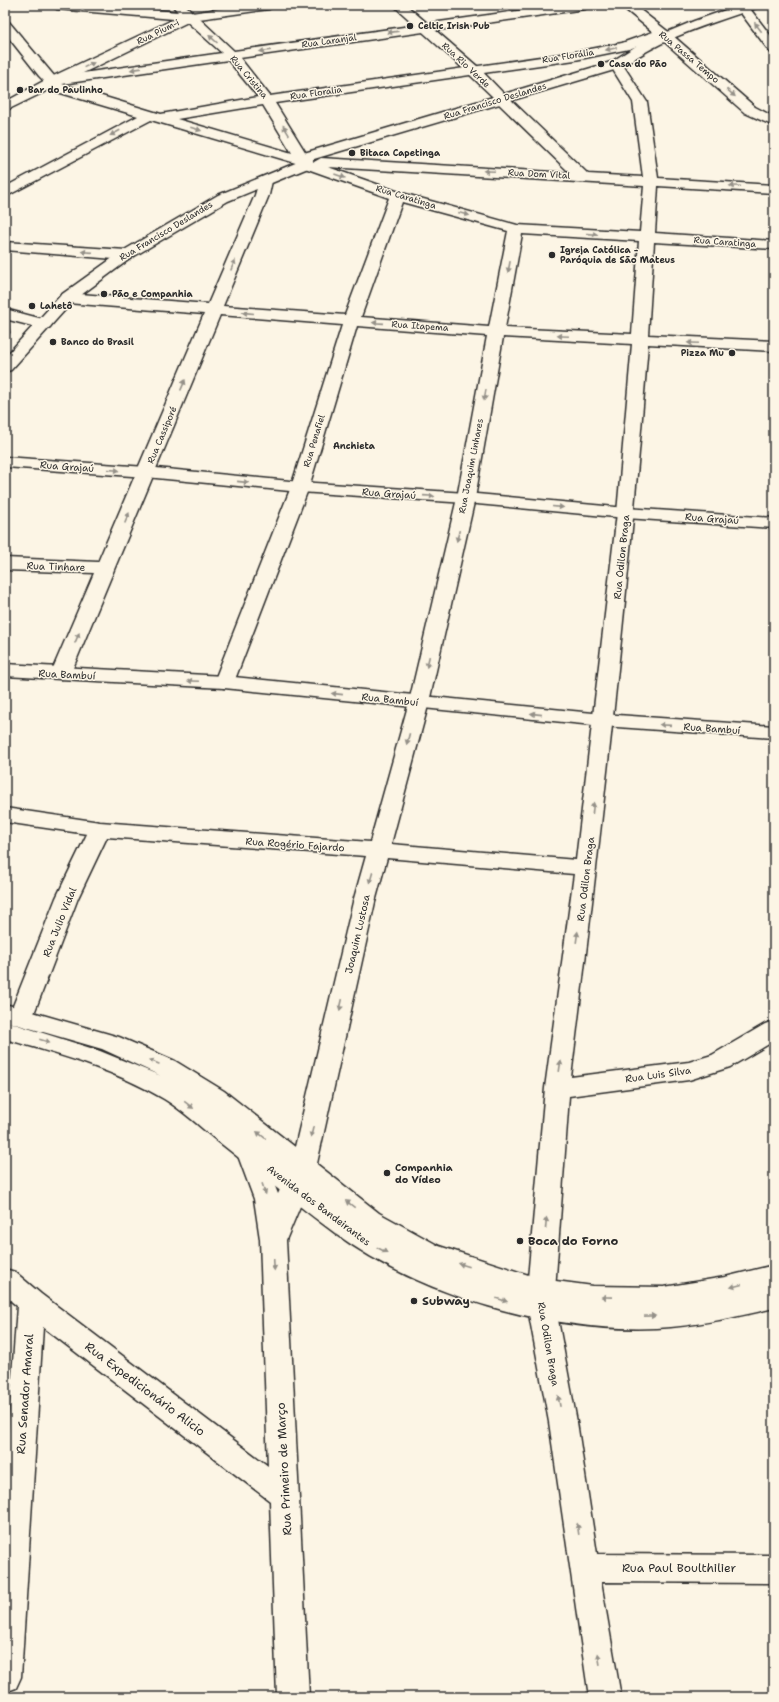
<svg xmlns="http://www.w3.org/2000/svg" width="779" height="1702" font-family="'Shantell Sans',sans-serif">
<rect width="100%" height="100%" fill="#fcf5e5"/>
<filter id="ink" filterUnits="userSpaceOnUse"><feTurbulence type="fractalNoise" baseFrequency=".025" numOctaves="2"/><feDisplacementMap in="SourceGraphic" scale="8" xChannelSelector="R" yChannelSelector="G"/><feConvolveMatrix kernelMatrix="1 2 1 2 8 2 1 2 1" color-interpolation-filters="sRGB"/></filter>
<g filter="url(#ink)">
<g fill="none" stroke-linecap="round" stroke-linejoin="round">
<defs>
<path id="minor" d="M51,5h46l81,7 -6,-7h13l49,46 325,-46h32l-6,4 -345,49 30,38 305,-44 47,-9 31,-11 -33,-27h14l37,29 84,73 19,10v9l-29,-13 -85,-75 -31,11 -54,11 -300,43 34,55 5,4 7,-4 249,15 -73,-71 -2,-3 2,-3h10l81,78 55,3 -10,-75 -23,-37 6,-4 5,1 26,40 11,76 116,7v8l-116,-7 -3,47 119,8v8l-120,-7 -6,93 126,6v10l-126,-7c-19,245 -47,489 -77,733l118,-15 23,-7 53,-31 9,-3v20l-44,26 -41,13 -120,16 -14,194 1,19 21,113 20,132 177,1v28l-173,-1 20,115h-32l-40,-275 -21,-113 -1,-19 18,-202 29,-214 -187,-16 -12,44 -59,266 -30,72 23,457h-32l-7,-196 -227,-174 -22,350 -5,11 -11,4v-217l12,-169 -12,-10v-27l10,3 26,22 227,172 -8,-227 -6,-40 -17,-46 4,-7 9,-3 9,3 19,48 12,-26 63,-266 13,-46 -259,-19 -29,61 -45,118 -4,6 -8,3 -8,-3 -4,-6 47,-118 31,-64 -82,-12v-14l95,14 270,20 39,-140 48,-204 30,-162 -130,-10 -48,161 -75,195 -3,4 -7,2 -7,-2 -3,-4 77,-195 51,-162 -122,-10 -149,358 -3,4 -7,2 -7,-2 -3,-4 43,-100 -89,-3v-12l93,4 106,-248 -137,-11 -6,-2 -2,-3 2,-3 6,-2 141,11 47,-109 5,-17h10l2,3 -3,14 -46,111 122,9 44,-117 -84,-30 -6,-4 -148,-44 -146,77v-10l133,-71 -84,-25 -15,-15 -34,-43v-12l4,1 46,55 167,-24 -37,-33 -128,-11zM228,60l30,37 -97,17 -99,-30zM263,105l29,48 -115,-34zM328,167l316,19 -4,46 -123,-7 -115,-32zM402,202l106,29 -19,96 -128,-10zM522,234l117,7 -7,93 -127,-6zM503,337l129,7 -15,169 -41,347 -185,-16 38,-142 46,-204z
M735,5h12l27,35v13l-4,-1z
M5,242l121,8 5,2 3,3 -3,3 -5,2 -121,-10z
M5,309l45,12 2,3 -2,3 -6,2 -39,-10z"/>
<path id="tertiary" d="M244,5h31l-6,4 -77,11 -187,91v-9l44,-24 136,-64z
M393,5h13l72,62 26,27 107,-32 30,-19 53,-22 46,-16h18l-2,3c-47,16 -95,30 -135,60l-307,91 -6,9 -80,33 -97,57 -58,43 -62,69 -6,2v-15l56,-62 60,-43 97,-57 80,-33 6,-9 189,-56 -25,-24z
M5,457l141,10 154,15 166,11 160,15 148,10v10l-148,-10 -160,-15 -166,-11 -154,-15 -141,-10z
M5,664l219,12 379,38 171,12v12l-171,-12 -379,-38 -219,-12z
M5,1004l114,33 56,24 49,30 155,122 60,33 102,33 52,7 71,1 61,-10 49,-12v43c-39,9 -78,18 -117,20 -106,5 -237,-32 -322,-95 -41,-30 -80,-63 -121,-95 -16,-13 -32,-28 -50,-39 -48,-29 -106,-45 -159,-60v-18l95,30 61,25 -59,-27 -97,-28z"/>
</defs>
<use href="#minor" stroke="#2b2b2b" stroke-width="3"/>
<use href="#tertiary" stroke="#2b2b2b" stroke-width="3"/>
<use href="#minor" fill="#fcf5e5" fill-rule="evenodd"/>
<use href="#tertiary" fill="#fcf5e5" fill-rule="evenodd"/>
</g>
<path fill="#94748b" stroke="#2b2b2b" d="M8,314l2,19 -5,6v-22z"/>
<defs><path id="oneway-solid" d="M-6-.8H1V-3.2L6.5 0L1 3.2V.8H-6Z"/></defs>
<g fill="#949088">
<use href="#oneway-solid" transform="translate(758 27) rotate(-127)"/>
<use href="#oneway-solid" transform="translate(393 32) rotate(172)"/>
<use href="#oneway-solid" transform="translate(213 39) rotate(-138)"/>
<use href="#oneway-solid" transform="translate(611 49) rotate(168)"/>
<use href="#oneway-solid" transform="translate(265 51) rotate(172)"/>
<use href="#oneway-solid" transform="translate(89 65) rotate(-26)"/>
<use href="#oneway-solid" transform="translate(136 69) rotate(172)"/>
<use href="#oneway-solid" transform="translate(731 93) rotate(41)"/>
<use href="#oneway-solid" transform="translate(196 129) rotate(17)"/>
<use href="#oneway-solid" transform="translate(286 130) rotate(-122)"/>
<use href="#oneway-solid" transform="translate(115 133) rotate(152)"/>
<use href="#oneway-solid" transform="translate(489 171) rotate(-177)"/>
<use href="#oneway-solid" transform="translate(340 176) rotate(20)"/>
<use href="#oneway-solid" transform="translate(735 186) rotate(-177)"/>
<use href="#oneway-solid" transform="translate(464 214) rotate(15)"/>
<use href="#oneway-solid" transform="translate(592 234) rotate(4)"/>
<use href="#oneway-solid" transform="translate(87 252) rotate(-176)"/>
<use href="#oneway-solid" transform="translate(233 265) rotate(-68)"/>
<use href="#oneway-solid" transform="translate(509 267) rotate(101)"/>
<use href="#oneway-solid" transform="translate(248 313) rotate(-175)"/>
<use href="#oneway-solid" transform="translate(378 323) rotate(-176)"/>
<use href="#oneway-solid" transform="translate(563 336) rotate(-177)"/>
<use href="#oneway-solid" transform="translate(693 343) rotate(-177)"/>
<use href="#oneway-solid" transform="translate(183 385) rotate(-67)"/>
<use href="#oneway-solid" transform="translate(485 395) rotate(100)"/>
<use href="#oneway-solid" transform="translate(114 470) rotate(4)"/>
<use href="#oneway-solid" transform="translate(243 482) rotate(6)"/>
<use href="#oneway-solid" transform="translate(429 496) rotate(4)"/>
<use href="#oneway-solid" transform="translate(558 507) rotate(5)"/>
<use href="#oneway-solid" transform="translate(127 518) rotate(-68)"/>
<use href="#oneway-solid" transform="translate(458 536) rotate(103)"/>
<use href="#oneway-solid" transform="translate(77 638) rotate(-67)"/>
<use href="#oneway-solid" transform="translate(428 662) rotate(103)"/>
<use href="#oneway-solid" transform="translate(193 681) rotate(-177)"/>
<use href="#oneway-solid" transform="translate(337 694) rotate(-174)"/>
<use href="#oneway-solid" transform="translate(536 714) rotate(-174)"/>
<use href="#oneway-solid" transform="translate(665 725) rotate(-176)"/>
<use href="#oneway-solid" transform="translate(408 739) rotate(105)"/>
<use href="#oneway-solid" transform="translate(593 808) rotate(-84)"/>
<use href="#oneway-solid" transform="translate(371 878) rotate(106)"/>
<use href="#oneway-solid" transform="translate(577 937) rotate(-82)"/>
<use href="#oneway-solid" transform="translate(341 1005) rotate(103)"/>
<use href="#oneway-solid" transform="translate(45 1041) rotate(17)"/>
<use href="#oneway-solid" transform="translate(154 1062) rotate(-157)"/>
<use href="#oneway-solid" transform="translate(560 1066) rotate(-82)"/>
<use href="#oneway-solid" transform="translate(189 1105) rotate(37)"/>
<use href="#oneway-solid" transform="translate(312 1132) rotate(103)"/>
<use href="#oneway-solid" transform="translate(261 1135) rotate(-142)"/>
<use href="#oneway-solid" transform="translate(264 1189) rotate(71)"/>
<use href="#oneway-solid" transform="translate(350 1204) rotate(-142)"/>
<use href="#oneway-solid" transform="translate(546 1223) rotate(-85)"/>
<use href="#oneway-solid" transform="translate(382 1250) rotate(27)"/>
<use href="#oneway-solid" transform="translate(274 1265) rotate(87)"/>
<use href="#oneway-solid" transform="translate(464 1265) rotate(-162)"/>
<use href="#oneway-solid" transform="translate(736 1286) rotate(166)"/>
<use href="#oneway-solid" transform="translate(607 1297) rotate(-179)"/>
<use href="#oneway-solid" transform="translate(502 1300) rotate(17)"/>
<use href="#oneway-solid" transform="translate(650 1316) rotate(-1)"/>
<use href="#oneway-solid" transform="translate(559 1401) rotate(-101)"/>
<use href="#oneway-solid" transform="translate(578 1529) rotate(-98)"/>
<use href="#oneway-solid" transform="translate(599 1659) rotate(-99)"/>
</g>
</g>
<g fill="#2b2b2b" stroke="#fcf5e5" stroke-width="1.5">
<circle cx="410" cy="26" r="4"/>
<circle cx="601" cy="64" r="4"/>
<circle cx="20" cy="90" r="4"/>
<circle cx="352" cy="153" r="4"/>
<circle cx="552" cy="255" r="4"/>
<circle cx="104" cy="294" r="4"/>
<circle cx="32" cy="306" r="4"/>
<circle cx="53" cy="342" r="4"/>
<circle cx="732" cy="353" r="4"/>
<circle cx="387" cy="1173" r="4"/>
<circle cx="520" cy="1241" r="4"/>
<circle cx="414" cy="1301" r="4"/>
</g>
<g text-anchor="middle" stroke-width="3" stroke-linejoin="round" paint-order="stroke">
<g font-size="9" font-weight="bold" fill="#2b2b2b" stroke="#fcf5e5" text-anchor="start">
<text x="418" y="29">Celtic Irish Pub</text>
<text x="609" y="67">Casa do Pão</text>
<text x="28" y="93">Bar do Paulinho</text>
<text x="360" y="156">Bitaca Capetinga</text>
<text x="560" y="253">Igreja Católica -<tspan x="560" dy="10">Paróquia de São Mateus</tspan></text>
<text x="112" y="297">Pão e Companhia</text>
<text x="40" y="309">Lahetô</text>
<text x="61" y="345">Banco do Brasil</text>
<text x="724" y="356" text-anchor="end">Pizza Mu</text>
</g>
<g font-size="9" fill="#2b2b2b" stroke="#fcf5e5">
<text transform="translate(158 32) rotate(-26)" y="3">Rua Pium-i</text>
<text transform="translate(329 41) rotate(-8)" y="3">Rua Laranjal</text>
<text transform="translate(568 56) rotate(-9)" y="3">Rua Florália</text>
<text transform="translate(689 57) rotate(40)" y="3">Rua Passa Tempo</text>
<text transform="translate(466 65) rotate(43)" y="3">Rua Rio Verde</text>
<text transform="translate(249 77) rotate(50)" y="3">Rua Cristina</text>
<text transform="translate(316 93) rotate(-8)" y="3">Rua Floralia</text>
<text transform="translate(495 101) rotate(-17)" y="3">Rua Francisco Deslandes</text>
<text transform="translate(539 174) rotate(3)" y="3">Rua Dom Vital</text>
<text transform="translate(406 197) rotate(17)" y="3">Rua Caratinga</text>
<text transform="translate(166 231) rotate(-31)" y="3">Rua Francisco Deslandes</text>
<text transform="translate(725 242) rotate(4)" y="3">Rua Caratinga</text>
<text transform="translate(420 326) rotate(4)" y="3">Rua Itapema</text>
<text transform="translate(162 435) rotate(-67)" y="3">Rua Cassiporé</text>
<text transform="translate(314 441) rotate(-73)" y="3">Rua Penafiel</text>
<text transform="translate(471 466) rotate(-79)" y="3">Rua Joaquim Linhares</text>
</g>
<g font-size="9" font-weight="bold" fill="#2b2b2b" stroke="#fcf5e5">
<text x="354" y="449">Anchieta</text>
</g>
<g font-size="10" fill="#2b2b2b" stroke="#fcf5e5">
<text transform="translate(67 466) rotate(4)" y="4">Rua Grajaú</text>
<text transform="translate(389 493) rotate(4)" y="4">Rua Grajaú</text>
<text transform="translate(712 518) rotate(4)" y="4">Rua Grajaú</text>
<text transform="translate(621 557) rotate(-84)" y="4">Rua Odilon Braga</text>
<text transform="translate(56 566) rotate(2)" y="4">Rua Tinhare</text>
<text transform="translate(67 674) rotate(3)" y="4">Rua Bambuí</text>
<text transform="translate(390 699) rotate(6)" y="4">Rua Bambuí</text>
<text transform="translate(712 728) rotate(4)" y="4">Rua Bambuí</text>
<text transform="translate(295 844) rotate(4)" y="4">Rua Rogério Fajardo</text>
<text transform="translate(585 879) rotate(-83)" y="4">Rua Odilon Braga</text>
<text transform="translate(59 922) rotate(-68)" y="4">Rua Julio Vidal</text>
<text transform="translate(357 934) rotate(-77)" y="4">Joaquim Lustosa</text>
<text transform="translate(658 1074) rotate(-8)" y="4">Rua Luis Silva</text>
<text transform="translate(319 1205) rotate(37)" y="4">Avenida dos Bandeirantes</text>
<text transform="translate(549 1344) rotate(80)" y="4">Rua Odilon Braga</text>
</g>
<g font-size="10" font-weight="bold" fill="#2b2b2b" stroke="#fcf5e5" text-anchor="start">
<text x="395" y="1171">Companhia<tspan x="395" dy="12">do Vídeo</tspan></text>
</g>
<g font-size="12" font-weight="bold" fill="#2b2b2b" stroke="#fcf5e5" text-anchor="start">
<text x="528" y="1245">Boca do Forno</text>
<text x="422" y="1305">Subway</text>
</g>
<g font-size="12" fill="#2b2b2b" stroke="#fcf5e5">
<text transform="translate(145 1389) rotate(37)" y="4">Rua Expedicionário Alicio</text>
<text transform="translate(25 1394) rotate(-86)" y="4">Rua Senador Amaral</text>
<text transform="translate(284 1469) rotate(-93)" y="4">Rua Primeiro de Março</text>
<text x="679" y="1572">Rua Paul Boulthilier</text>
</g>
</g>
<rect width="779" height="1702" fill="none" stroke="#fcf5e5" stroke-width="20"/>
<rect x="10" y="10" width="759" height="1682" fill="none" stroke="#2b2b2b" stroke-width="1.5" filter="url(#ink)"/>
</svg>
